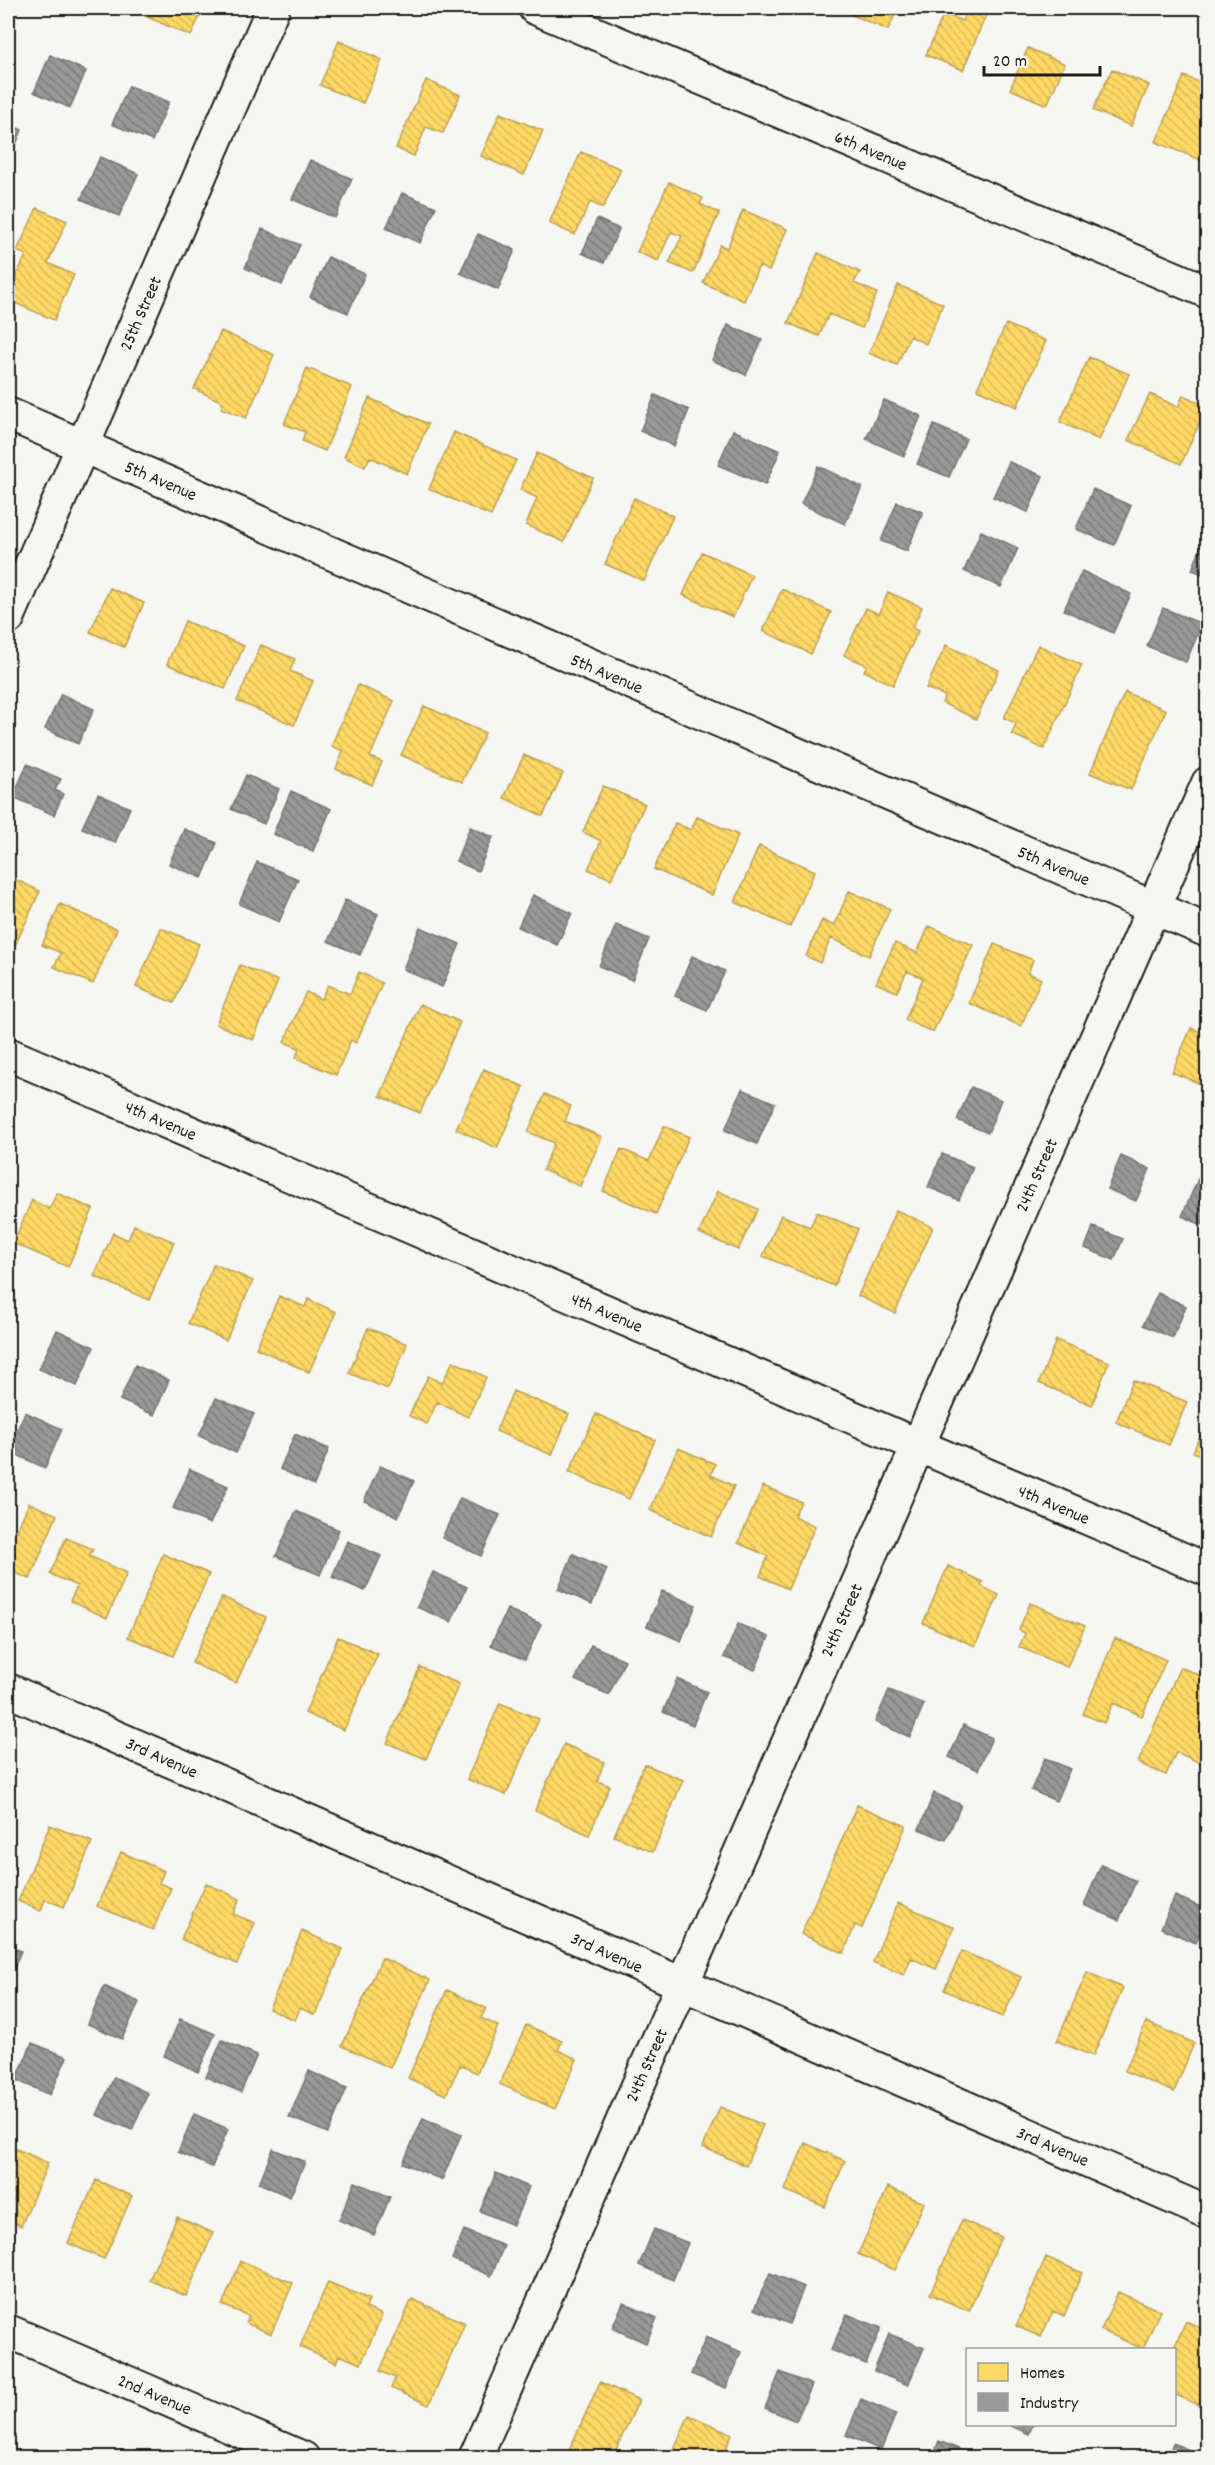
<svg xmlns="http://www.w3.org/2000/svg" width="1215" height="2465" font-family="Dekko,sans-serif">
<defs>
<pattern id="homes-back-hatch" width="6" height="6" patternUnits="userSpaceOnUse" patternTransform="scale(1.5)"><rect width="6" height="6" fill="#ffd966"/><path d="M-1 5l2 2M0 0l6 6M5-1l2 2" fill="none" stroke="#daba58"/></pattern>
<pattern id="industry-back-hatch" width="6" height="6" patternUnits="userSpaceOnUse" patternTransform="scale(1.5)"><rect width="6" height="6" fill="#999"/><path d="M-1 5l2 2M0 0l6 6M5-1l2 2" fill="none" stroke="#7c7c7c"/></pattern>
</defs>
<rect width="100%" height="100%" fill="#f6f6f2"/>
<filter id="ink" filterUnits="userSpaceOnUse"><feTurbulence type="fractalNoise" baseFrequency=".0167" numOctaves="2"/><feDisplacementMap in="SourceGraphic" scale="12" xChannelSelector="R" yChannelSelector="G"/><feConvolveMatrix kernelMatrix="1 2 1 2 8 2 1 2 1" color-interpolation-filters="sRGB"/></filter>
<g filter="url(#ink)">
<path fill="url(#homes-back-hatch)" stroke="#bba050" stroke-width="1.5" d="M148,8h55l-12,28 -46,-20z
M853,8h45l-10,22 -38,-16z
M968,8h21l-26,62 -37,-15 18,-42 18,8z
M339,41l43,19 -19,43 -43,-18z
M1028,48l37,16 -18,41 -37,-16z
M1112,69l37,16 -18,41 -38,-16z
M1184,76l24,10v77l-52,-21z
M426,80l34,15 -17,38 -17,-6 -12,29 -18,-8z
M500,113l43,18 -19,44 -43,-19z
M581,152l40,17 -18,39 -13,-6 -15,33 -26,-12z
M669,182l34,16 -3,6 19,9 -26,60 -24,-10 13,-27 -11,-4 -13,29 -21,-9z
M37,208l30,13 -19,42 26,12 -20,45 -46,-20v-6l18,-39 -9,-4z
M743,210l44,19 -18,42 -10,-5 -15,35 -41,-18 17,-38 7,3z
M818,253l42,19 -6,11 23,10 -15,35 -33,-14 -10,22 -31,-13z
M898,285l45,19 -17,40 -16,-8 -13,29 -28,-12z
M1006,324l40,17 -29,66 -40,-18z
M221,331l53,24 -28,63 -25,-10 2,-6 -29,-13z
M1089,357l40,17 -30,66 -39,-18z
M307,368l45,19 -27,64 -23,-10 3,-9 -21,-8z
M1150,394l28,13 5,-12 24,11 -26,58 -53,-24z
M369,398l59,26 -21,50 -37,-17 -5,10 -21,-10z
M454,432l62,28 -25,56 -62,-27z
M537,453l56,25 -29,64 -38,-17 11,-27 -17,-8z
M1208,453v22l-9,-4z
M634,498l39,18 -29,65 -39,-17z
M702,552l50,23 -19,42 -50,-22z
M110,588l34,15 -20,44 -34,-15z
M782,589l49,23 -20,42 -48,-23z
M888,592l34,15 -10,21 6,3 -25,54 -29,-14 3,-6 -23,-10 22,-47 13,6z
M185,621l59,25 -19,43 -58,-25z
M261,645l34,14 -5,12 23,10 -19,44 -57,-24z
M946,645l53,25 -23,49 -34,-16 3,-7 -19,-8z
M1038,645l44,20 -38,84 -32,-15 4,-11 -12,-5z
M358,685l36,16 -24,56 12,5 -10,23 -36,-16 7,-18 -12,-5z
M1125,692l41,18 -35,80 -41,-17z
M424,706l61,27 -23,49 -61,-27z
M524,755l39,18 -20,43 -39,-18z
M603,786l42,18 -34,75 -23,-10 13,-28 -18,-9z
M697,817l41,18 -26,60 -58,-26 21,-46 16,7z
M759,846l56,25 -25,56 -55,-25z
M8,876l32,15 -26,57 -6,-3z
M849,891l41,18 -21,47 -38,-18 -11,25 -14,-7 16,-36 12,6z
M60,904l57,25 -24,55 -39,-17 7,-14 -19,-8z
M929,926l44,19 -40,87 -28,-12 18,-42 -16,-7 -10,21 -21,-9 19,-40 22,10z
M161,928l38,16 -25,59 -38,-16z
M994,944l39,16 -5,13 13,6 -20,47 -52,-23z
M240,965l38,16 -25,59 -37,-16z
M359,972l23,11 -26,60 -5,-3 -15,35 -40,-17 3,-10 -15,-6 22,-50 15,7 7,-14 22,9z
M420,1004l40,18 -40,91 -40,-17z
M1191,1028l17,7v52l-36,-15z
M484,1069l40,18 -27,61 -41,-19z
M545,1094l26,12 -6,15 37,16 -22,49 -37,-16 11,-27 -26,-11z
M664,1126l25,11 -33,77 -53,-23 18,-42 28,12z
M718,1191l40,18 -20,41 -39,-17z
M57,1193l36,16 -25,58 -55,-24 19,-43 17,9z
M896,1210l37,17 -38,86 -37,-17z
M817,1212l41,17 -24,57 -71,-30 18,-41 29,12z
M134,1225l40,17 -25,58 -55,-24 19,-43 15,7z
M214,1264l39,17 -27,59 -38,-17z
M279,1296l26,11 3,-8 28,13 -27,60 -53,-24z
M368,1328l39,16 -19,45 -39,-16z
M1056,1340l53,22 -17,43 -53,-22z
M453,1361l33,16 -18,40 -31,-15 -10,22 -18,-8 19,-40 14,7z
M1133,1380l54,22 -18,43 -53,-23z
M513,1391l56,23 -17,41 -56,-24z
M596,1414l59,26 -26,59 -60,-27z
M1208,1416v42l-15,-6z
M678,1448l37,16 -4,11 23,11 -23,51 -61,-27z
M763,1486l38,16 -7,14 21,10 -27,63 -28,-13 8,-20 -30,-13z
M29,1503l28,12 -27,64 -22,-9v-35l2,-6 6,3z
M66,1538l27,11 -4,7 38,17 -20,45 -37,-17 7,-15 -27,-12z
M163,1554l46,20 -36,82 -45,-19z
M948,1566l35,16 -2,4 18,9 -24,51 -52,-23z
M222,1597l44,20 -30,66 -44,-20z
M1030,1603l55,23 -18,41 -48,-20 6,-14 -6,-3z
M338,1637l40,17 -34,76 -39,-17z
M1115,1638l51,22 -24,56 -29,-13 -9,20 -21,-9z
M420,1667l39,17 -33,75 -39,-16z
M1180,1667l28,12v87l-32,-14 -10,23 -28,-12z
M500,1703l39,16 -33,76 -39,-16z
M564,1744l40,18 -7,19 13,5 -21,49 -54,-25z
M644,1764l39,16 -30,72 -39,-16z
M857,1805l49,21 -44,102 -7,-3 -11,28 -43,-19z
M50,1825l42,17 -28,65 -19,-8 -4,12 -23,-10z
M121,1852l43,19 -5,12 12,5 -18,42 -56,-24z
M206,1883l34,16 -7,15 22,9 -18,41 -56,-25z
M898,1903l56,24 -18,42 -25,-11 -7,17 -31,-13z
M302,1931l41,18 -28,66 -15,-7 -5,12 -26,-11z
M962,1951l59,26 -18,40 -59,-27z
M382,1958l48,22 -40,88 -48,-22z
M1087,1972l36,16 -30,68 -36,-15z
M447,1990l39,18 -5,10 17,8 -21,47 -17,-8 -14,30 -38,-17z
M1146,2022l48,21 -20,49 -49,-21z
M526,2025l36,16 -4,9 19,9 -22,50 -55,-25z
M720,2107l43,18 -17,41 -43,-19z
M805,2143l40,18 -20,46 -40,-17z
M12,2147l36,16 -27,63 -13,-6v-63z
M96,2180l36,16 -28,63 -36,-16z
M888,2187l36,16 -29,67 -37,-16z
M177,2217l36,16 -27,63 -37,-16z
M962,2220l39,17 -32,74 -39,-17z
M1046,2257l36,16 -18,43 -11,-5 -12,26 -25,-11z
M241,2261l52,22 -22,51 -25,-11 3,-7 -27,-11z
M328,2282l41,17 -3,9 16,7 -21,49 -22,-9 -3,8 -36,-16z
M1118,2292l42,19 -17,38 -42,-19z
M412,2299l53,24 -36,82 -38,-17 4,-10 -15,-7z
M1186,2321l22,10v52l-10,22 -24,-11 -1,-44z
M600,2382l39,18 -27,58h-39l-6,-3z
M689,2415l43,19 -10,24h-52z"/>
<path fill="url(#industry-back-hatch)" stroke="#747474" stroke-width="1.5" d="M50,55l36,16 -16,37 -36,-16z
M129,86l40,16 -17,39 -40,-17z
M8,124l14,6 -14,34z
M100,157l38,17 -19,42 -38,-17z
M310,160l42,19 -17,39 -43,-19z
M402,193l34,14 -16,36 -34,-15z
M597,219l22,10 -15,34 -22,-10z
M262,229l38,16 -18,40 -37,-17z
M478,234l37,16 -17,40 -38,-17z
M328,257l37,17 -17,39 -38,-16z
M728,325l34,15 -16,35 -34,-15z
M655,395l34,15 -15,36 -34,-15z
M884,400l37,16 -17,40 -38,-17z
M934,425l32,14 -17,38 -32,-13z
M733,430l47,21 -15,34 -47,-20z
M1009,462l34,14 -15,36 -35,-15z
M818,466l44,21 -17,37 -44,-20z
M1093,489l38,17 -17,39 -38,-16z
M897,502l26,10 -16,39 -26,-10z
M981,531l37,17 -17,39 -37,-16z
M1205,536l3,1v39l-16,-6z
M1082,571l49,23 -18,39 -49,-23z
M1163,608l39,16 -16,38 -39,-16z
M61,694l33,15 -16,35 -33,-15z
M27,764l34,15 -6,11 8,4 -9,21 -41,-18z
M246,775l33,14 -15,35 -33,-15z
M291,791l40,18 -18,42 -40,-17z
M98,794l32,14 -15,35 -33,-15z
M470,827l23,10 -15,34 -22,-10z
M184,829l33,14 -15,35 -33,-14z
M257,862l41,17 -19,43 -40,-18z
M533,895l39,18 -15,32 -39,-18z
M345,900l33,14 -18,41 -32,-14z
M616,925l33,14 -17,41 -33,-14z
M420,927l40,17 -18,43 -39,-18z
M692,956l33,15 -18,39 -32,-14z
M971,1087l30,13 -13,33 -31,-13z
M742,1089l33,14 -18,41 -32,-14z
M942,1154l31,13 -14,33 -31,-13z
M1121,1156l29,13 -14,32 -29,-12z
M1198,1179l10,4v28l-6,14 -20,-9z
M1093,1227l30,12 -9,21 -29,-12z
M1158,1293l28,13 -13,32 -30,-13z
M57,1330l37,17 -17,39 -38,-17z
M135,1365l34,15 -15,35 -34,-15z
M216,1398l38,16 -18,39 -37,-17z
M25,1412l37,17 -17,39 -37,-17z
M295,1434l34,15 -15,36 -34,-16z
M380,1466l34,15 -16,36 -34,-16z
M190,1469l38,17 -18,38 -37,-16z
M460,1498l40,17 -19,41 -39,-18z
M296,1511l43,19 -19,45 -44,-19z
M347,1541l34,15 -16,35 -33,-14z
M573,1554l34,15 -15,35 -34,-15z
M433,1572l34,15 -16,35 -34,-15z
M662,1591l34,14 -15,36 -34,-15z
M507,1609l34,15 -16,36 -34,-15z
M738,1624l31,13 -14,33 -31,-13z
M591,1645l34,15 -16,35 -34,-15z
M677,1679l30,13 -14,33 -30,-13z
M889,1690l35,14 -14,33 -35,-15z
M963,1725l29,13 -14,32 -29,-13z
M1045,1758l25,11 -14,32 -25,-11z
M934,1793l27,12 -15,35 -27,-11z
M1101,1865l35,16 -17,39 -35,-15z
M1175,1896l33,14v5l-12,28 -35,-15z
M8,1945l13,6 -13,31z
M104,1986l35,16 -17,37 -34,-15z
M180,2019l35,15 -17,38 -34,-16z
M222,2040l35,15 -16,37 -35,-15z
M32,2043l35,14 -17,38 -34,-15z
M309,2071l38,17 -19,45 -39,-16z
M114,2077l34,16 -16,37 -35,-15z
M194,2114l34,15 -16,38 -34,-15z
M423,2118l38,17 -19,45 -39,-17z
M273,2149l32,13 -15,35 -31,-14z
M496,2173l33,14 -16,38 -33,-14z
M355,2182l35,15 -16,38 -35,-15z
M654,2229l34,14 -15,37 -34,-15z
M464,2230l40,16 -13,30 -39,-17z
M770,2273l34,14 -15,37 -35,-15z
M623,2303l34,15 -11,25 -34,-15z
M847,2314l34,14 -15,36 -35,-14z
M889,2334l35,14 -16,37 -34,-14z
M706,2337l35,15 -15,36 -35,-14z
M780,2372l32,13 -16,36 -31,-13z
M861,2399l35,15 -15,36 -35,-15z
M1007,2424h26l-4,10z
M939,2441l29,12 -2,5h-34z
M1173,2443l30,13v2h-36z"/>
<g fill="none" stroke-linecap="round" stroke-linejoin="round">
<defs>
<path id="minor" d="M535,8l673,284
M8,414l1200,517
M8,618l265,-610
M8,1054l1200,516
M8,1690l1200,523
M8,2331l295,127
M475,2458l733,-1675"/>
</defs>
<use href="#minor" stroke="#1c1c1c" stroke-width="36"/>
<use href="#minor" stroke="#f6f6f2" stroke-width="32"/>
</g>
</g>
<g text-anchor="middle" stroke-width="6" stroke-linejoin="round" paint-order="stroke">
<g font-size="18" fill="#1c1c1c" stroke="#f6f6f2">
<text transform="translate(871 150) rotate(23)" y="6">6th Avenue</text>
<text transform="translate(140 313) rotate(-66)" y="6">25th Street</text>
<text transform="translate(161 480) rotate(23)" y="6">5th Avenue</text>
<text transform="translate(607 673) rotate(23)" y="6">5th Avenue</text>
<text transform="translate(1054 865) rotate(23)" y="6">5th Avenue</text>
<text transform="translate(161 1120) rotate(23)" y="6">4th Avenue</text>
<text transform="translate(1036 1175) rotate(-66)" y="6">24th Street</text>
<text transform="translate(607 1312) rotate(23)" y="6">4th Avenue</text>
<text transform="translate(1054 1504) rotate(23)" y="6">4th Avenue</text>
<text transform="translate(841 1620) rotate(-66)" y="6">24th Street</text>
<text transform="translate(162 1757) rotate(24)" y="6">3rd Avenue</text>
<text transform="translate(607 1952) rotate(24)" y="6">3rd Avenue</text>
<text transform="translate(646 2065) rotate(-66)" y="6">24th Street</text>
<text transform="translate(1053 2146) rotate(23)" y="6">3rd Avenue</text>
<text transform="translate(155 2394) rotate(23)" y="6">2nd Avenue</text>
</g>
</g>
<rect width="1215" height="2465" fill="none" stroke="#f6f6f2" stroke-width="30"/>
<rect x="15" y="15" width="1185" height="2435" fill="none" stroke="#1c1c1c" stroke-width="2" filter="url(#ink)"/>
<rect x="966" y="2348" width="210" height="78" fill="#f6f6f2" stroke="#9f9f9c" stroke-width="1.5"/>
<rect x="978" y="2363" width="30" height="18" fill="#ffd966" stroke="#9f9f9c" stroke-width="1.5"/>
<text x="1020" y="2378" font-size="18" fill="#1c1c1c">Homes</text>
<rect x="978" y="2393" width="30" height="18" fill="#999999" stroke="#9f9f9c" stroke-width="1.5"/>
<text x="1020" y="2408" font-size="18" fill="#1c1c1c">Industry</text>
<path d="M984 66v9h116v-9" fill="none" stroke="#1c1c1c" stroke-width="3"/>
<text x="993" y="66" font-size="18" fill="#1c1c1c" stroke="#f6f6f2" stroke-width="4.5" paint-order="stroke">20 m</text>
</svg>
